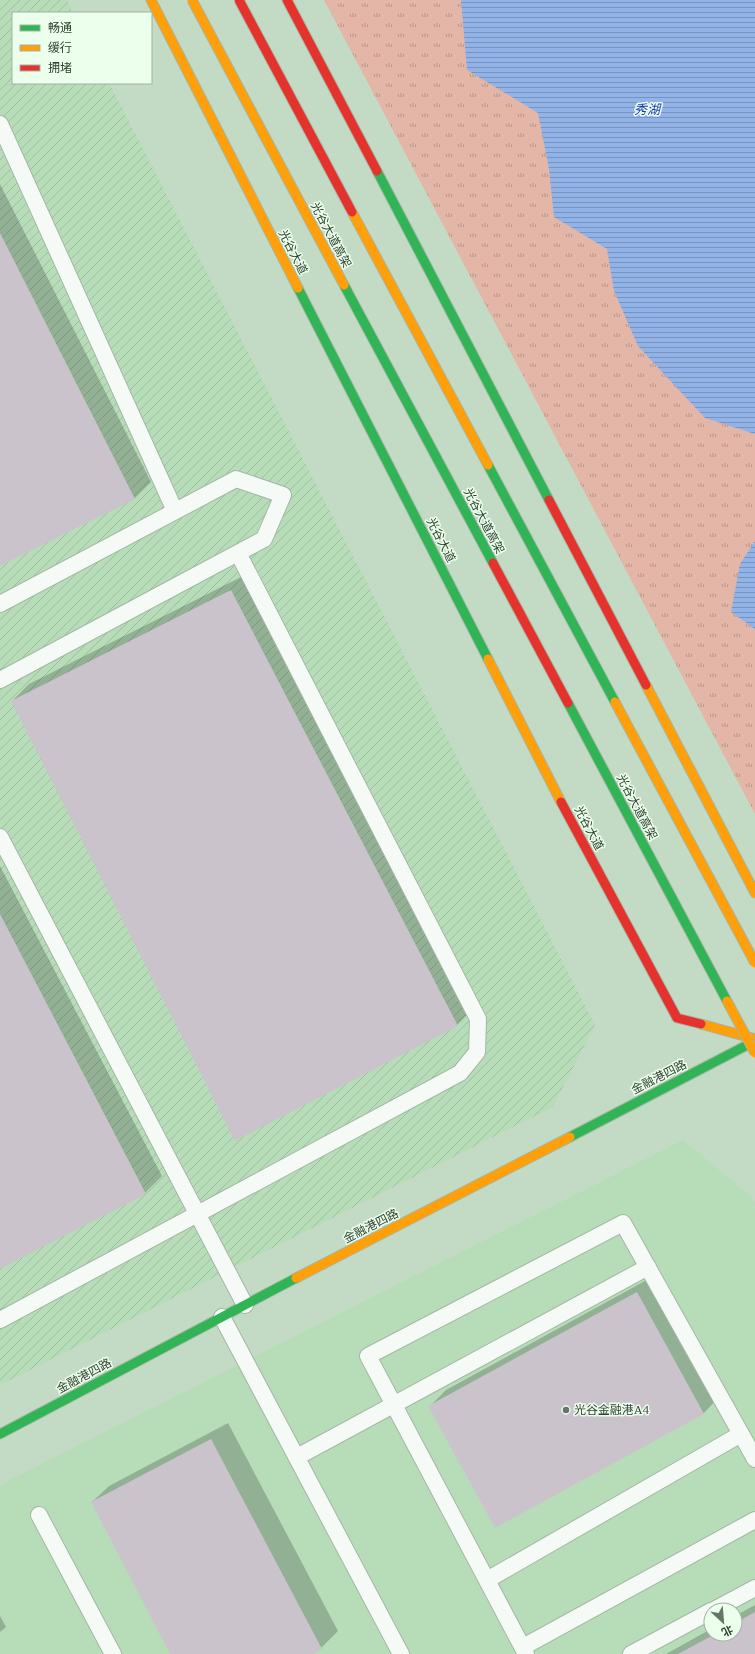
<svg xmlns="http://www.w3.org/2000/svg" width="755" height="1654" font-family="'IBM Plex Serif','Noto Sans SC',serif">
<defs>
<pattern id="industrial-furrows" width="10" height="10" patternUnits="userSpaceOnUse"><rect width="10" height="10" fill="#b7ddb8"/><path d="M-1 1l2-2M0 10L10 0M9 11l2-2" fill="none" stroke="#9ebf9e"/></pattern>
<pattern id="park-tufts" width="24" height="20" patternUnits="userSpaceOnUse"><rect width="24" height="20" fill="#e3b6a7"/><path d="M3 7l-1-3M5 7V3M7 7l1-3M15 17l-1-3M17 17v-4M19 17l1-3" fill="none" stroke="#b89688"/></pattern>
<pattern id="water-rules" width="6" height="5" patternUnits="userSpaceOnUse"><rect width="6" height="5" fill="#92b3e8"/><path d="M0 2.5h6" fill="none" stroke="#7893bc"/></pattern>
</defs>
<rect width="100%" height="100%" fill="#c3dbc4"/>
<path fill="#b7ddb8" fill-rule="evenodd" d="M683,1140l69,57 3,6v451h-755v-169zM711,1610h24v24h-24z"/>
<path fill="url(#industrial-furrows)" d="M0,0h67l6,13h-60v70h96l486,942 -42,82 -553,278z"/>
<path fill="url(#park-tufts)" d="M324,0h431v814z"/>
<path fill="url(#water-rules)" d="M461,0h294v434l-50,-16 -67,-72 -24,-55 -7,-42 -53,-32 -5,-48 -11,-56 -71,-43z
M755,541v88l-24,-17 9,-48z"/>
<path fill="#0003" d="M0,184l151,298 -17,17 -134,66z
M247,574l227,434 -17,17 -445,-324 17,-17z
M0,866l162,310 -17,17 -145,75z
M654,1276l66,120 -16,17 -274,-7 16,-16z
M228,1423l110,208 -17,17 -11,6h-139l-79,-152 17,-16z
M755,1605v49h-89l45,-25v5h24v-18z
M0,1616l6,11 -6,5z"/>
<path fill="#cbc3cc" d="M0,233l135,266 -135,67z
M231,590l227,436 -223,115 -224,-440z
M0,914l146,280 -146,75z
M637,1292l67,122 -209,114 -67,-122z
M211,1439l111,210 -10,5h-142l-79,-152z
M755,1612v42h-77l37,-20h20v-11z"/>
<g fill="none" stroke-linecap="round" stroke-linejoin="round">
<defs>
<path id="lane" d="M0,124l175,387
M0,604l236,-125 47,16 -19,44 -264,141
M0,837l245,468
M222,1317l179,337
M0,1320l460,-247 17,-21 1,-33 -240,-466
M297,1457l351,-190
M39,1515l74,139
M487,1580l254,-146
M714,1610l41,-22
M523,1647l232,-127
M526,1654l-158,-298 255,-133 132,236
M631,1654l80,-43"/>
<path id="fast" d="M377,171l172,329
M298,288l190,371
M570,1137l185,-96
M0,1434l296,-156"/>
<path id="slow" d="M151,0l147,288
M488,659l73,143
M646,685l109,208
M701,1024l54,15
M296,1278l274,-141"/>
<path id="jam" d="M287,0l90,171
M549,500l97,185
M561,802l116,216 24,6"/>
</defs>
<use href="#lane" stroke="#a4b7a5" stroke-width="18"/>
<use href="#fast" stroke="#a4b7a5" stroke-width="11"/>
<use href="#slow" stroke="#a4b7a5" stroke-width="11"/>
<use href="#jam" stroke="#a4b7a5" stroke-width="11"/>
<use href="#lane" stroke="#f6faf6" stroke-width="16"/>
<use href="#fast" stroke="#30b455" stroke-width="9"/>
<use href="#slow" stroke="#ff9f0a" stroke-width="9"/>
<use href="#jam" stroke="#e5322d" stroke-width="9"/>
<defs>
<path id="fast-bridge" d="M344,285l149,278
M488,465l127,237
M568,703l159,298"/>
<path id="slow-bridge" d="M192,0l152,285
M352,212l136,253
M615,702l140,261
M727,1001l28,52"/>
<path id="jam-bridge" d="M239,0l113,212
M493,563l75,140"/>
</defs>
<use href="#fast-bridge" stroke="#a4b7a5" stroke-width="11" stroke-linecap="butt"/>
<use href="#slow-bridge" stroke="#a4b7a5" stroke-width="11" stroke-linecap="butt"/>
<use href="#jam-bridge" stroke="#a4b7a5" stroke-width="11" stroke-linecap="butt"/>
<use href="#fast-bridge" stroke="#30b455" stroke-width="9"/>
<use href="#slow-bridge" stroke="#ff9f0a" stroke-width="9"/>
<use href="#jam-bridge" stroke="#e5322d" stroke-width="9"/>
</g>
<circle fill="#637764" stroke="#ecfeec" stroke-width="1.5" cx="566" cy="1410" r="4"/>
<g text-anchor="middle" stroke-width="3" stroke-linejoin="round" paint-order="stroke">
<g font-size="12" fill="#2f4130" stroke="#ecfeec">
<text transform="translate(331 235) rotate(62)" y="4">光谷大道高架</text>
<text transform="translate(293 252) rotate(63)" y="4">光谷大道</text>
<text transform="translate(484 521) rotate(62)" y="4">光谷大道高架</text>
<text transform="translate(441 540) rotate(63)" y="4">光谷大道</text>
<text transform="translate(637 807) rotate(62)" y="4">光谷大道高架</text>
<text transform="translate(589 828) rotate(62)" y="4">光谷大道</text>
<text transform="translate(659 1077) rotate(-27)" y="4">金融港四路</text>
<text transform="translate(371 1226) rotate(-27)" y="4">金融港四路</text>
<text transform="translate(84 1376) rotate(-28)" y="4">金融港四路</text>
</g>
<g font-size="12" fill="#2f4130" stroke="#ecfeec" text-anchor="start">
<text x="574" y="1414">光谷金融港A4</text>
</g>
<g font-size="13" font-style="italic" fill="#193bb4" stroke="#ecfeec">
<text x="647" y="114">秀湖</text>
</g>
</g>
<rect x="12" y="12" width="140" height="72" fill="#ecfeec" stroke="#a0b2a1"/>
<rect x="20" y="25" width="20" height="6" fill="#30b455" stroke="#a0b2a1"/>
<text x="48" y="32" font-size="12" fill="#2f4130">畅通</text>
<rect x="20" y="45" width="20" height="6" fill="#ff9f0a" stroke="#a0b2a1"/>
<text x="48" y="52" font-size="12" fill="#2f4130">缓行</text>
<rect x="20" y="65" width="20" height="6" fill="#e5322d" stroke="#a0b2a1"/>
<text x="48" y="72" font-size="12" fill="#2f4130">拥堵</text>
<g transform="translate(723 1622) rotate(154)"><circle r="19" fill="#ecfeec" stroke="#a0b2a1"/>
<path d="M0-3L7 15L0 10L-7 15Z" fill="#637764"/>
<text y="-6" font-size="11" font-weight="bold" text-anchor="middle" fill="#2f4130">北</text>
</g>
</svg>
